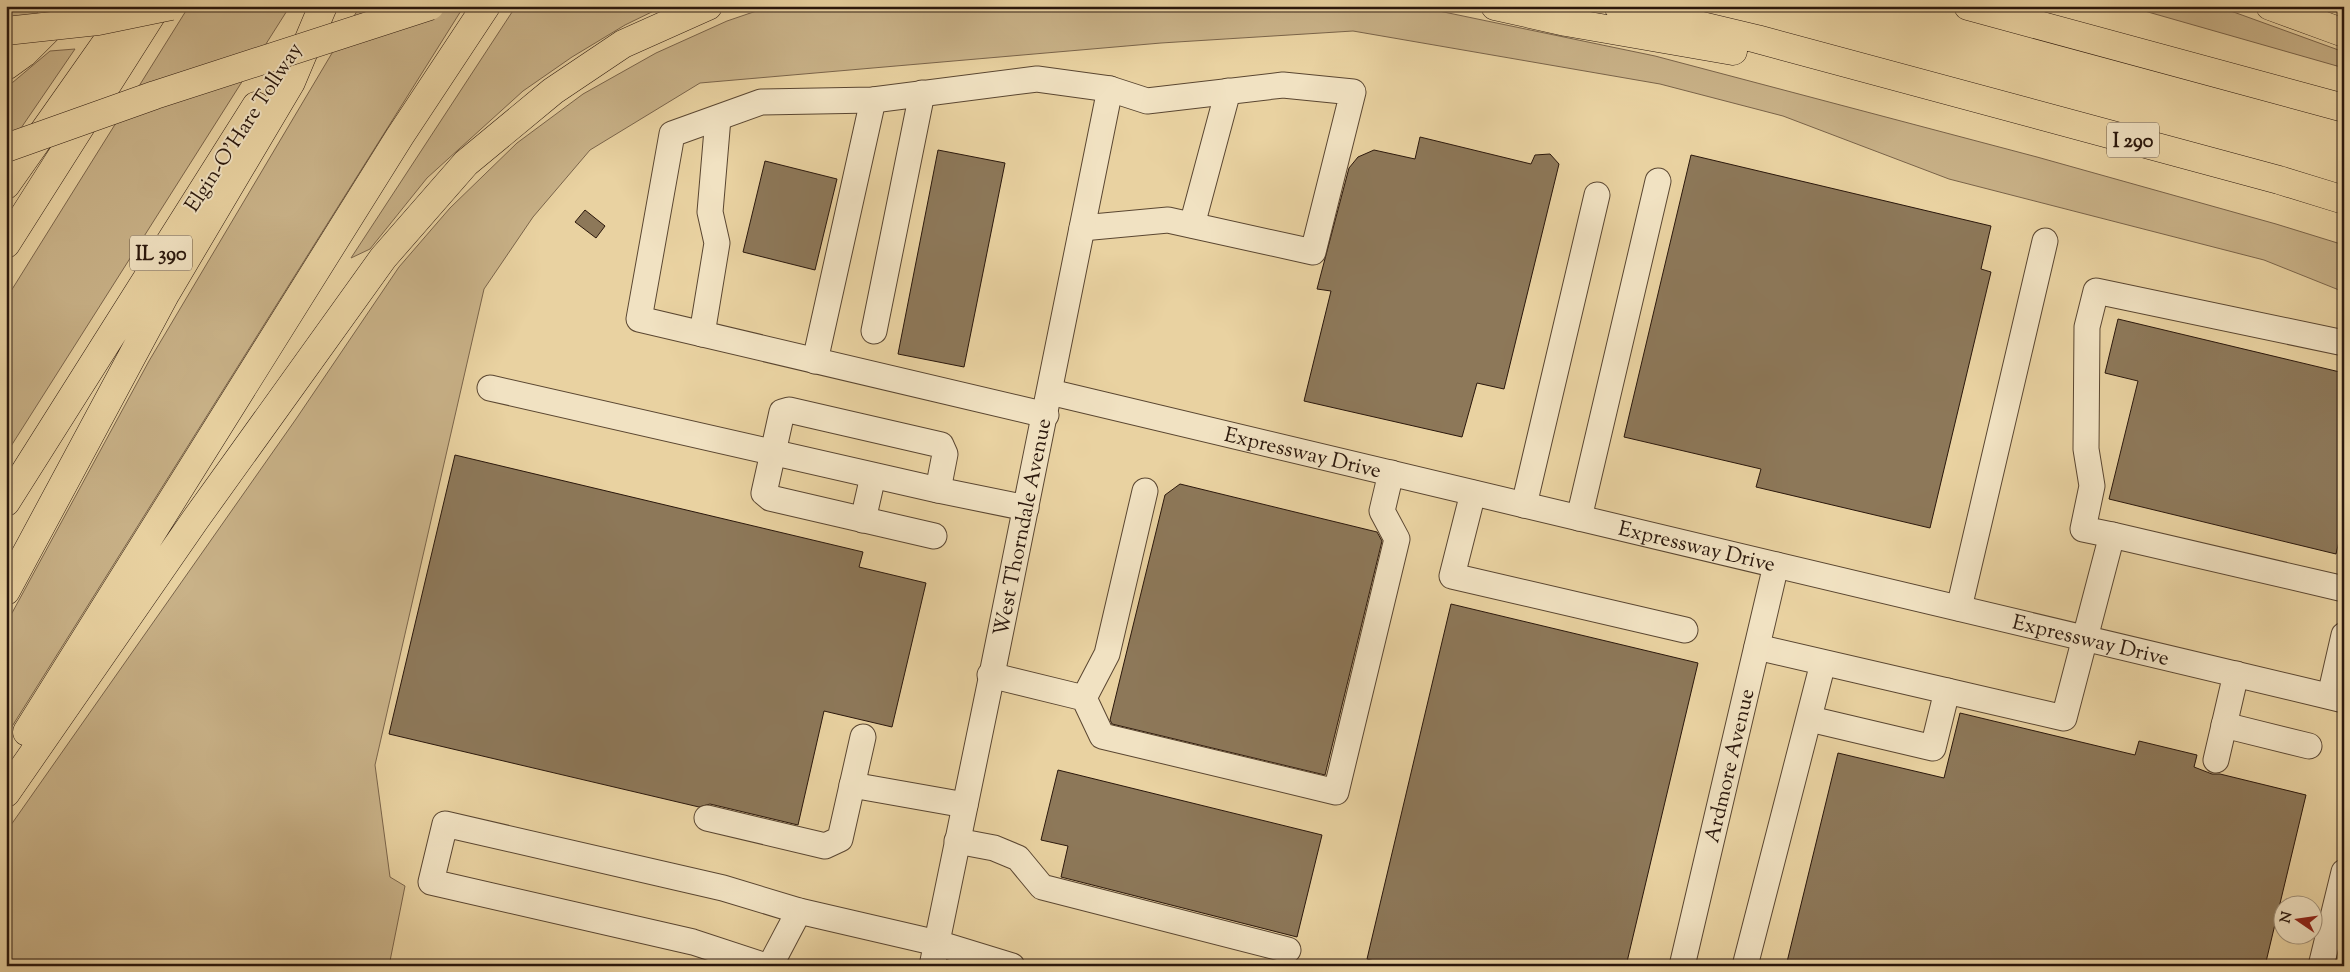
<svg xmlns="http://www.w3.org/2000/svg" width="2350" height="972" font-family="'Sorts Mill Goudy',serif">
<rect width="100%" height="100%" fill="#e9d2a1"/>
<filter id="stains"><feTurbulence type="fractalNoise" baseFrequency=".004" numOctaves="4"/><feColorMatrix values="0 0 0 0 .2 0 0 0 0 .09 0 0 0 0 .02 0 0 0 .5 -.17"/></filter>
<radialGradient id="worn" r=".72"><stop offset=".6" stop-color="#630" stop-opacity="0"/><stop offset="1" stop-color="#630" stop-opacity=".3"/></radialGradient>
<path fill="#c9b288" stroke="#7a644a" d="M6,6h39l-39,33z
M189,6h101l-284,448v-155z
M360,6h104l-458,730v-112l143,-263z
M516,6h148l-39,19 -53,32 -49,34 -96,87 -57,71 -19,9z
M771,6h644l240,50 382,101 239,67 68,21v47l-80,-32 -315,-81 -166,-63 -123,-32 -307,-53 -192,12 -461,40 -110,67 -57,67 -49,72 -109,476 15,112 15,9 -16,80h-383v-134l290,-413 103,-152 51,-59 67,-65 66,-49 73,-41 71,-32z
M2127,6h90l127,46v16z
M75,49l-69,101v-62l44,-37z"/>
<path fill="#8d7859" stroke="#2a170c" d="M1420,137l111,27 4,-9 15,-1 9,10 -55,225 -27,-6 -15,54 -158,-36 27,-110 -14,-2 32,-121 9,-11 16,-7 41,9z
M938,150l67,13 -41,204 -66,-13z
M1691,155l300,71 -10,43 10,3 -61,256 -174,-41 5,-18 -137,-32z
M765,161l72,18 -22,91 -72,-18z
M585,210l20,16 -9,12 -21,-16z
M2118,319l226,54v147l-8,34 -227,-55 29,-118 -33,-8z
M455,455l408,97 -4,15 67,16 -34,144 -68,-16 -26,114 -88,-21 -11,3 -310,-73z
M1180,484l197,48 5,9 -57,234 -213,-51 -2,-4 55,-225z
M1451,604l247,59 -72,303h-233l-26,-7z
M1960,713l175,42 4,-14 58,14 -3,12 18,7h8l86,21 -41,171h-479l52,-213 106,25z
M1058,770l264,65 -25,102 -236,-60 7,-31 -27,-6z"/>
<g fill="none" stroke-linecap="round" stroke-linejoin="round">
<defs>
<g id="minor">
<path d="M1192,225l36,-134"/>
<path d="M874,331l48,-238"/>
<path d="M702,334l15,-91 -7,-31 8,-94"/>
<path d="M815,361l58,-261"/>
<path d="M490,388l448,102 88,18"/>
<path id="s1" d="M1050,392l1294,308"/>
<path d="M1046,415l-407,-96 33,-185 89,-32 112,-2 164,-21 73,10 37,12 136,-16 70,7 -40,160 -145,-32 -86,8"/>
<path d="M1473,493l-21,83 233,54"/>
<path d="M1524,505l73,-310"/>
<path d="M1579,518l79,-337"/>
<path d="M863,520l10,-44"/>
<path d="M2112,535l-29,-6 9,-43 -6,-37 1,-122 9,-36 248,52"/>
<path d="M934,536l-164,-38 -6,-5 18,-81 7,-2 152,35 4,9 -7,36"/>
<path d="M1959,608l86,-367"/>
<path d="M1757,647l190,44 -14,57 -123,-29"/>
<path d="M990,675l94,23 18,38 234,56 61,-253 -15,-28 9,-38"/>
<path d="M1947,691l117,27 48,-183 232,54"/>
<path d="M2330,696l14,-61"/>
<path d="M1084,698l23,-44 38,-163"/>
<path d="M2224,725l85,21"/>
<path d="M2216,760l20,-86"/>
<path d="M852,785l113,20"/>
<path d="M707,818l118,28 15,-7 23,-102"/>
<path d="M957,841l37,7 24,10 24,29 246,63"/>
<path d="M766,966l-73,-24 -262,-60 14,-58 278,64 76,23 138,32 75,23"/>
<path d="M770,966l29,-55"/>
<path id="s2" d="M932,966c61,-292 119,-585 178,-877"/>
<path id="s3" d="M1682,966l94,-401"/>
<path d="M1745,966l78,-303"/>
<path d="M2321,966l23,-94"/>
</g>
<path id="highway" d="M1495,6l71,16 167,29
M1618,6l139,33 522,141 65,20
M1968,6l376,102
M2270,6l74,27
M6,66l18,-13 47,-47
M6,185l126,-179
M6,244l151,-238
M6,502l250,-396
M6,591l160,-298 125,-211 32,-76
M27,732l373,-596 86,-130
M6,793l189,-273 188,-262 83,-95 87,-72 70,-47 85,-38"/>
</defs>
<use href="#minor" stroke="#5a4631" stroke-width="27"/>
<use href="#highway" stroke="#2a170c" stroke-width="29"/>
<use href="#minor" stroke="#f1e2c2" stroke-width="25"/>
<use href="#highway" stroke="#e9d2a1" stroke-width="28"/>
<defs>
<path id="highway-bridge" d="M6,31l92,-10 73,-15
M6,148l149,-53 275,-89"/>
</defs>
<use href="#highway-bridge" stroke="#2a170c" stroke-width="29" stroke-linecap="butt"/>
<use href="#highway-bridge" stroke="#e9d2a1" stroke-width="28"/>
</g>
<g text-anchor="middle" stroke-width="4" stroke-linejoin="round" paint-order="stroke">
<g fill="#f1e2c2" stroke="#665443" stroke-width="1">
<rect x="2107" y="122.5" width="52" height="35" rx="4"/>
<rect x="130" y="235.5" width="62" height="35" rx="4"/>
</g>
<g font-size="20" font-weight="bold" fill="#2a170c">
<text x="2133" y="147">I 290</text>
<text x="161" y="260">IL 390</text>
</g>
<g font-size="21" fill="#2a170c" stroke="#f1e2c2">
<text transform="translate(243 127) rotate(-57)" y="7">Elgin-O'Hare Tollway</text>
<text dy="7" stroke="none"><textPath href="#s1" startOffset="260">Expressway Drive</textPath></text>
<text dy="7" stroke="none"><textPath href="#s2" startOffset="448">West Thorndale Avenue</textPath></text>
<text dy="7" stroke="none"><textPath href="#s1" startOffset="665">Expressway Drive</textPath></text>
<text dy="7" stroke="none"><textPath href="#s1" startOffset="1070">Expressway Drive</textPath></text>
<text dy="7" stroke="none"><textPath href="#s3" startOffset="206">Ardmore Avenue</textPath></text>
</g>
</g>
<rect width="2350" height="972" fill="none" stroke="#e9d2a1" stroke-width="25"/>
<rect x="8" y="8" width="2335" height="957" fill="none" stroke="#2a170c" stroke-width="2.5"/>
<rect x="12" y="12" width="2325" height="947" fill="none" stroke="#2a170c"/>
<g transform="translate(2298 920) rotate(283)"><circle r="24" fill="#f1e2c2" stroke="#a19179"/>
<path d="M0-4L9 19L0 12L-9 19Z" fill="#8f2418"/>
<text y="-8" font-size="14" font-weight="bold" text-anchor="middle" fill="#2a170c">N</text>
</g>
<rect width="100%" height="100%" filter="url(#stains)"/>
<rect width="100%" height="100%" fill="url(#worn)"/>
</svg>
